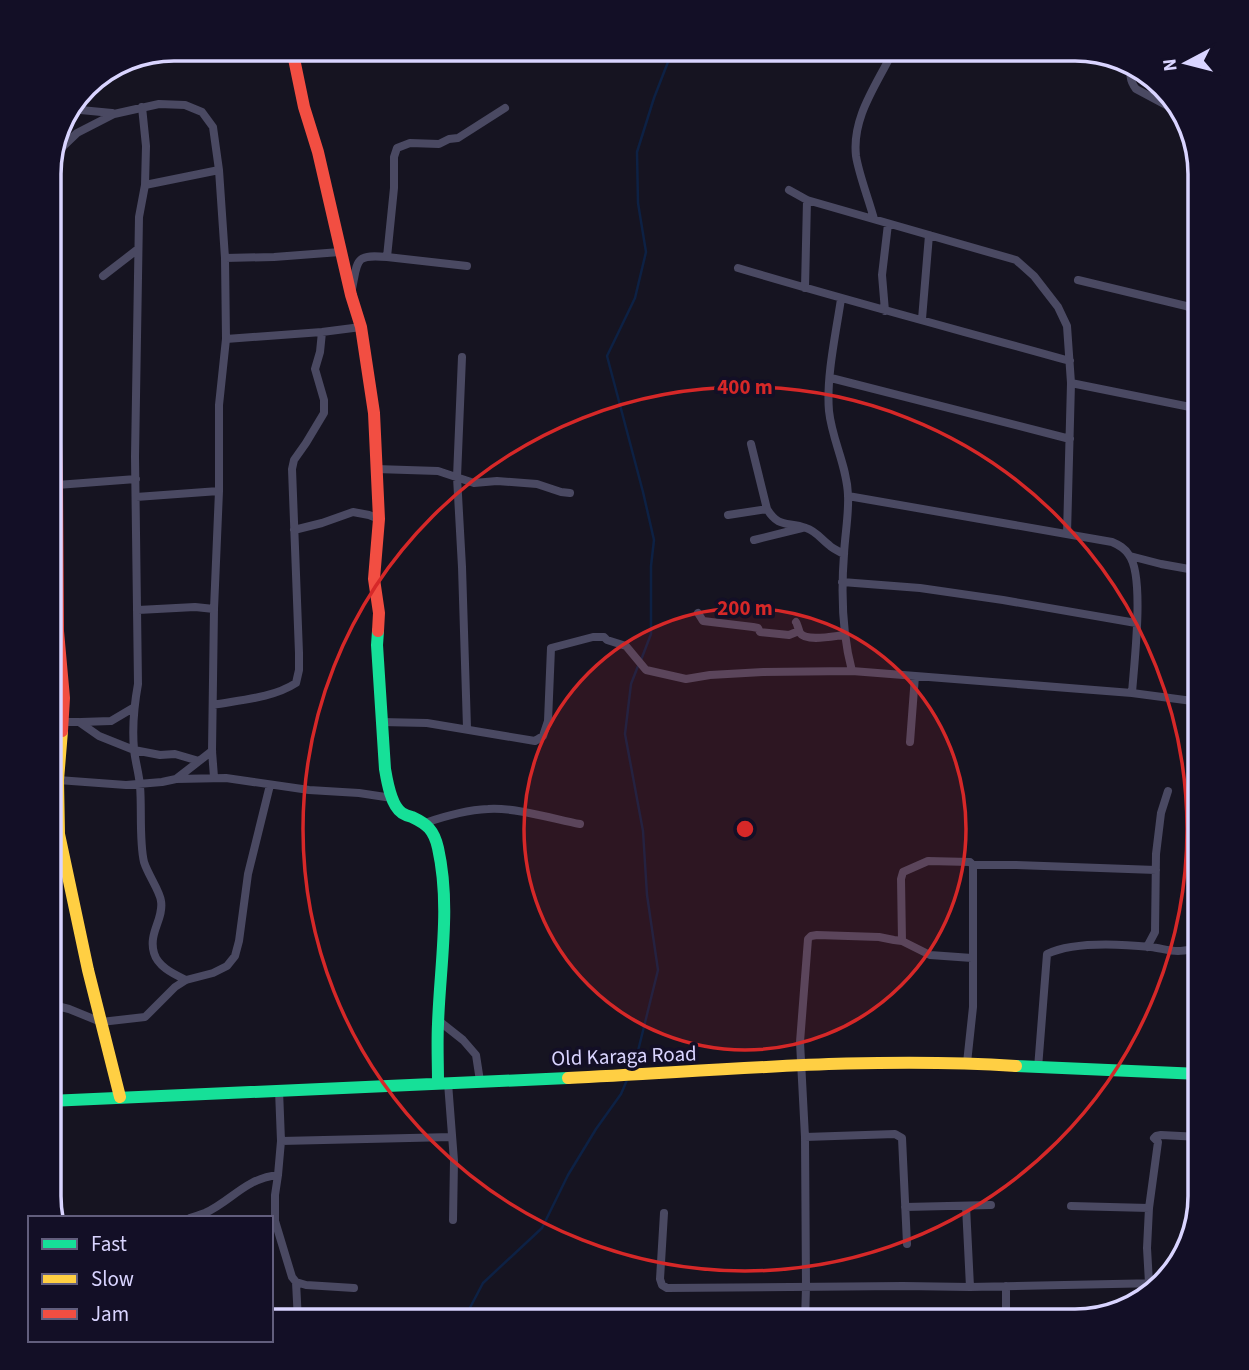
<svg xmlns="http://www.w3.org/2000/svg" width="1249" height="1370" font-family="'Source Sans 3',sans-serif">
<rect width="100%" height="100%" fill="#161421"/>
<g fill="none" stroke-linecap="round" stroke-linejoin="round">
<path stroke="#0d2144" stroke-width="2.5" d="M641,660l10,-26v-68l3,-26 -11,-48 -36,-136 28,-58 11,-46 -8,-49 -1,-51 17,-54 19,-49
M630,1071l7,-16 21,-85 -11,-75 -4,-64 -18,-97 6,-50 7,-18
M463,1321l20,-38 59,-55 26,-53 28,-46 25,-35 6,-14"/>
<path stroke="#4a4962" stroke-width="8" d="M1132,63c-2,11 -3,17 4,26l43,23
M142,107l4,39 -1,39
M70,109l42,4
M55,154l22,-21 37,-19 45,-10 26,1 17,7 11,15 6,43 6,88 1,81 -7,66v86l-5,118 -2,142 2,26
M789,190l18,10 209,60 18,16 24,31 9,19 4,57 -4,151
M874,219c-5,-19 -15,-44 -18,-63 -4,-36 17,-66 33,-97
M387,257l80,9
M225,258l49,-1 66,-5
M738,268c110,33 221,62 332,93
M103,276l35,-27
M1078,280l108,26 14,6
M805,288l2,-88
M352,289c6,-29 2,-35 35,-32l7,-69v-31l3,-9 13,-5 29,1 10,-5 9,-1 47,-30
M841,299c-5,34 -15,78 -12,112 3,29 18,55 19,84 1,19 -3,39 -4,59 -3,39 -2,79 8,117l280,22 68,9
M885,311l-3,-36 6,-51
M922,319l7,-84
M226,339l96,-7 39,-5
M462,357l-5,120 5,90 5,161
M831,378l239,61
M1071,383l129,26
M751,444l16,65
M376,469l62,2 36,12 23,-2 40,3 24,8 9,1
M57,485l79,-6
M848,496l264,46c7,3 13,6 17,13 16,21 5,109 3,138
M136,497l83,-6
M728,515l39,-6c12,20 21,12 39,19 10,3 15,11 23,17 4,4 9,6 15,9
M294,530l28,-7 31,-11 16,3 10,4
M754,540l48,-12
M1130,556l31,8 39,7
M842,582l78,6 83,12 133,23
M138,610l57,-3 19,2
M698,613l5,8 50,6 5,1 2,4 29,3 10,-4
M796,622c1,1 3,9 4,11 6,9 34,3 44,2
M49,692l15,6
M213,705c27,-5 60,-7 83,-22l3,-13v-17l-7,-184 2,-9 12,-17 18,-30v-13l-9,-31 5,-17 2,-20
M61,722h18l20,14 35,14 26,5 15,-1 24,7
M81,722l30,-1 22,-13
M381,722l46,1 108,18 8,-5 5,-15 3,-73 42,-11h11l3,3 19,6 20,24 40,9 24,-4 53,-3 89,-1
M910,742l5,-66
M176,779l50,-1 83,12 50,3 33,5
M58,780l68,5 36,-3 14,-3 36,-28
M425,823c20,-7 42,-13 63,-14 26,-2 66,10 92,15
M973,865h43l140,5
M902,941l-1,-62 2,-7 25,-11 42,1 3,3v142l-6,56
M1147,947l8,-15 1,-78 5,-41 7,-22
M186,980c-12,-6 -28,-13 -32,-27 -6,-20 10,-34 7,-52 -1,-10 -13,-26 -17,-39 -5,-21 -2,-54 -4,-76 -1,-13 -5,-25 -6,-37 -2,-22 0,-43 4,-65l-3,-227 4,-240 6,-32 74,-15
M49,1004l20,5 32,13 44,-5 30,-30 11,-7 27,-7 14,-7 8,-10 4,-15 9,-67 22,-89
M439,1021l24,19 13,15 4,26
M1038,1068l9,-114c27,-13 74,-10 104,-7 9,1 18,4 27,4 7,0 15,-2 22,-3
M1199,1074l1,-20
M448,1083l6,78 -1,59
M279,1090l2,51 -3,34 -3,20v26l17,56 4,5 10,3 48,3
M805,1137l90,-3 7,4 5,106
M281,1141l171,-4
M966,1206l4,81
M1071,1206l78,2
M905,1207l86,-2
M664,1213l-4,66 2,6 5,3 236,-2 67,1 191,-4
M190,1218c5,-2 10,-3 15,-5 28,-13 39,-34 73,-38
M296,1282l2,39
M1149,1283l-2,-35 2,-40 9,-66 -4,-4 2,-2 5,-1 39,2
M805,1321l1,-34 -1,-150 -5,-95 8,-103 3,-3 6,-1 62,2 15,3 8,1 28,14 42,3
M1006,1321v-35"/>
<path stroke="#16e098" stroke-width="12" d="M378,631l-1,14 8,124c2,12 6,37 17,44 3,2 6,3 10,4 15,7 22,13 26,31 13,58 2,117 0,176 -1,20 0,39 0,59
M1016,1066l184,8
M49,1101l519,-23"/>
<path stroke="#ffcf43" stroke-width="12" d="M62,731l-4,49 1,54 29,136 32,127
M568,1078c149,-7 299,-22 448,-12"/>
<path stroke="#f24e42" stroke-width="12" d="M292,49l12,58 14,45 33,143 10,32 13,86 5,106 -5,60 5,34 -1,18
M55,143l-2,168 4,174 1,146 6,67 -2,33"/>
</g>
<circle cx="745" cy="829" r="221" fill="#d62828" fill-opacity=".12"/>
<g fill="none" stroke="#d62828" stroke-width="3.5">
<circle cx="745" cy="829" r="221"/>
<circle cx="745" cy="829" r="442"/>
</g>
<g text-anchor="middle" stroke-width="7" stroke-linejoin="round" paint-order="stroke">
<g font-size="21" fill="#d9d4ff" stroke="#130f26">
<text transform="translate(624 1056) rotate(-2)" y="7">Old Karaga Road</text>
</g>
</g>
<path d="M0 0H1249V1370H0ZM174 61H1075A113 113 0 0 1 1188 174V1196A113 113 0 0 1 1075 1309H174A113 113 0 0 1 61 1196V174A113 113 0 0 1 174 61Z" fill="#130f26" fill-rule="evenodd"/>
<path fill="none" stroke="#d9d4ff" stroke-width="3.5" d="M174 61H1075A113 113 0 0 1 1188 174V1196A113 113 0 0 1 1075 1309H174A113 113 0 0 1 61 1196V174A113 113 0 0 1 174 61Z"/>
<circle cx="745" cy="829" r="10" fill="#d62828" stroke="#130f26" stroke-width="3.5"/>
<g font-size="21" text-anchor="middle" font-weight="bold" fill="#d62828" stroke="#130f26" stroke-width="7" stroke-linejoin="round" paint-order="stroke">
<text x="745" y="394">400 m</text>
<text x="745" y="615">200 m</text>
</g>
<rect x="28" y="1216" width="245" height="126" fill="#130f26" stroke="#625e7d" stroke-width="2"/>
<rect x="42" y="1239" width="35" height="10" fill="#16e098" stroke="#625e7d" stroke-width="2"/>
<text x="91" y="1251" font-size="21" fill="#d9d4ff">Fast</text>
<rect x="42" y="1274" width="35" height="10" fill="#ffcf43" stroke="#625e7d" stroke-width="2"/>
<text x="91" y="1286" font-size="21" fill="#d9d4ff">Slow</text>
<rect x="42" y="1309" width="35" height="10" fill="#f24e42" stroke="#625e7d" stroke-width="2"/>
<text x="91" y="1321" font-size="21" fill="#d9d4ff">Jam</text>
<g transform="translate(1186 63) rotate(263)" stroke="#130f26" stroke-width="5" paint-order="stroke">
<path d="M0-5L12 26L0 18L-12 26Z" fill="#d9d4ff"/>
<text y="-10" font-size="19" font-weight="bold" text-anchor="middle" fill="#d9d4ff">N</text>
</g>
</svg>
